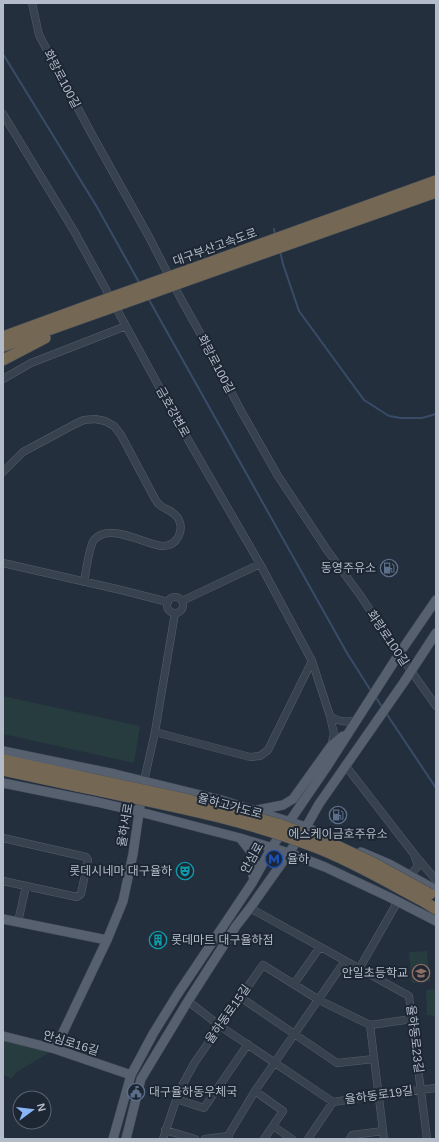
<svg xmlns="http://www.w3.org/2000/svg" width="439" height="1142" font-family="Arial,'Noto Sans KR',sans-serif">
<rect width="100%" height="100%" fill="#242f3e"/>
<path fill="#263c3f" d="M3,696l137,30 -6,37 -131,-29z
M427,951l3,30 -18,2 -3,-31z
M436,989v27l-9,-1 -1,-25z
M3,1036l52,13 -38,23 -6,7 -8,-5z"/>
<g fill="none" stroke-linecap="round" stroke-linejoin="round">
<path stroke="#394c67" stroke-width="2" d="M3,54l94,153 43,77
M274,229l1,6
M280,251l3,13 16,47 65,89 25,16 12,2h21l14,-4
M148,298l199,355 24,38
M375,696l7,11
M386,713l50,75"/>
<defs>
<path id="minor" d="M32,3l7,32 51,96 58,104 33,64 33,59 26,51 38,67 49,74 33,45 39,59 37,52
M3,114l71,117 112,205 74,128 52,97 18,55
M3,379l28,-16 95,-37
M3,472l20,-20 52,-28 9,-4 11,-1 10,2 9,5 7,9 34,64c1,2 3,5 6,7 6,4 12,5 17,12 7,12 -1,29 -16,28 -18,-2 -53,-24 -68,-6 -5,6 -8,32 -10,42
M3,563l118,27 47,12
M167 605a8 8 0 1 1 16 0a8 8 0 1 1-16 0Z
M182,601l78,-37
M155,732l95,25 10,-1 8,-6 44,-89
M331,746l3,-12 -4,-18c9,6 14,6 26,5
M345,765l69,89
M144,781l11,-49 20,-119
M3,838l83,19 2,3 -7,34 -4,3 -51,-11 -8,36
M409,875l4,-3 5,-6 -4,-12 22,26
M3,881l23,5
M250,908l159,88 18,143
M359,969l39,-68
M294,984l26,-37
M240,997l97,66 37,-4
M188,1001l32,25 113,76
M370,1025l14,114
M255,1091l28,20 -19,28
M176,1099l28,9 44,-64
M273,1126l19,13
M165,1130l30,9
M163,1139l16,-48 16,-29 68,-97 56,35 51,25 42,-6
M205,1139l23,-3
M229,1139l-1,-3 27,-45 90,-130
M308,1139l25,-37 69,-10 34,-4
M350,1139l2,-4 31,-4"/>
<path id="major" d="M3,751l112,23 106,26 85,27 28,13
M3,783l94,19 43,10 100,26 49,15 36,14 64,30 47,24
M257,810l26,-5 10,-6 38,-53 12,-10
M240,838l11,14 4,14 -2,10
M361,852l28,12 47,26
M3,919l104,21 -52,109
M107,940l16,-39 10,-47 9,-62
M3,1036l52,13 76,26
M113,1139l18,-64 22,-41 24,-39 63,-94 12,-18 20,-36 54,-79 73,-114 37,-54
M126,1139l15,-60 47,-78 48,-75 14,-18 39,-55 17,-26 13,-23 85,-122 32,-49"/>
<path id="highway" d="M178,274l258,-93
M182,282l254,-90
M3,337l96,-35
M3,346l101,-36
M3,360l42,-22
M3,760l74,16
M3,770l74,16
M423,901l13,8"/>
</defs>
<use href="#minor" stroke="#565f6c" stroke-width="8"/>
<use href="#major" stroke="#414a57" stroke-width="10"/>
<use href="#highway" stroke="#434c59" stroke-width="12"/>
<use href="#minor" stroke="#38414e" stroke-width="7"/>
<use href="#major" stroke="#56606e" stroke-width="9"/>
<use href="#highway" stroke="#746855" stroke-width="11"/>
<defs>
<path id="highway-bridge" d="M99,302l79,-28
M104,310l78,-28
M77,776l112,24 89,24 59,22 38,18 55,30
M77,786c80,17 161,31 238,61 37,14 72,35 108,54"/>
</defs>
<use href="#highway-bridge" stroke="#434c59" stroke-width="12" stroke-linecap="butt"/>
<use href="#highway-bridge" stroke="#746855" stroke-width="11"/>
</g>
<defs>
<symbol id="fuel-ring" viewBox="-11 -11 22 22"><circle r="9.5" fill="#1d2633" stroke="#5c6f8a" stroke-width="1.5"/><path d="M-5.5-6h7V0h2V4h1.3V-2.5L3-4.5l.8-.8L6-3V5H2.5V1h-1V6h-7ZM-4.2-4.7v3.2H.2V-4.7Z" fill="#5c6f8a"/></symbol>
<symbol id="metro-ring" viewBox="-11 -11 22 22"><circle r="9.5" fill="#1d2633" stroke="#1a4fb4" stroke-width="1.5"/><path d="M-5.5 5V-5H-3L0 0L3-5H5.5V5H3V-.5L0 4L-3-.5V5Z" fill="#1a4fb4"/></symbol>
<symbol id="theatre-ring" viewBox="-11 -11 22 22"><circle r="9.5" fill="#1d2633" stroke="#0f9aa8" stroke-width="1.5"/><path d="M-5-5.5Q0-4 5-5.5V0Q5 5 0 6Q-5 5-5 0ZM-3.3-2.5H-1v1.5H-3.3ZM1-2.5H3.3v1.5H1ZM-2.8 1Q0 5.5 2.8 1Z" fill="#0f9aa8"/></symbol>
<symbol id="building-ring" viewBox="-11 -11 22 22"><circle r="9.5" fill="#1d2633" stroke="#0f9aa8" stroke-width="1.5"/><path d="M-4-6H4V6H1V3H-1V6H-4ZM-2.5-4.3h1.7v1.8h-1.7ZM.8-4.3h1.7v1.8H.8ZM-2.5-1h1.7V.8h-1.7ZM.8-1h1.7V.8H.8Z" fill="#0f9aa8"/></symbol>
<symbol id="school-ring" viewBox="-11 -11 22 22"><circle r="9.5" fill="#1d2633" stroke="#8d6e63" stroke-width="1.5"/><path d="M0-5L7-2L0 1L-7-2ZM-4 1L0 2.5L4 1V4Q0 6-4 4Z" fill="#8d6e63"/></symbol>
<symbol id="civic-ring" viewBox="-11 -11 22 22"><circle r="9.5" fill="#1d2633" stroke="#5c6f8a" stroke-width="1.5"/><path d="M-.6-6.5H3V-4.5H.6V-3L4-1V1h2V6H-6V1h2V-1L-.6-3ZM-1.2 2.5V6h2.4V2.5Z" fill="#5c6f8a"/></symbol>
</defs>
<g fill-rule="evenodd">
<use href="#fuel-ring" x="379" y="558" width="20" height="20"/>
<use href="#fuel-ring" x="328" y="805" width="20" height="20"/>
<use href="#metro-ring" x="264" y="849" width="20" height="20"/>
<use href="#theatre-ring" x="175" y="861" width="20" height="20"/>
<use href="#building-ring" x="148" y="930" width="20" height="20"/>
<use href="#school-ring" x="411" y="963" width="20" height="20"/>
<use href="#civic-ring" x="126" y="1082" width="20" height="20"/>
</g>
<g text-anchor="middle" stroke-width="4" stroke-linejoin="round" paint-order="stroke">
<g font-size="12" fill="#b4bcc9" stroke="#1d2633">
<text transform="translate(62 79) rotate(62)" y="4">화랑로100길</text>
<text transform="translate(215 247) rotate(-20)" y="4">대구부산고속도로</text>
<text transform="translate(216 364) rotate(62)" y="4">화랑로100길</text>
<text transform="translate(173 412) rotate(61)" y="4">금호강변로</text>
<text transform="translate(388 638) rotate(56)" y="4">화랑로100길</text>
<text transform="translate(230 806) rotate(15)" y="4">율하고가도로</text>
<text transform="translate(125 825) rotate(-81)" y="4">율하서로</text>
<text transform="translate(252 858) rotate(-61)" y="4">안심로</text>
<text transform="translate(228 1014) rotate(-55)" y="4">율하동로15길</text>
<text transform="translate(415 1039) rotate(83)" y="4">율하동로23길</text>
<text transform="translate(71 1043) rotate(17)" y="4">안심로16길</text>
<text transform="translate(379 1095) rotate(-8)" y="4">율하동로19길</text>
</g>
<g font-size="12" fill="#b4bcc9" stroke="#1d2633" text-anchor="end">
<text x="376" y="572">동영주유소</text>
<text x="338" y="838" text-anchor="middle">에스케이금호주유소</text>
<text x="287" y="863" text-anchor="start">율하</text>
<text x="172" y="875">롯데시네마 대구율하</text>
<text x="171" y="944" text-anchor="start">롯데마트 대구율하점</text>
<text x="408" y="977">안일초등학교</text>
<text x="149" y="1096" text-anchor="start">대구율하동우체국</text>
</g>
</g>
<rect width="439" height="1142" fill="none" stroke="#b4bcc9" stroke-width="8"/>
<g transform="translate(32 1110) rotate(75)"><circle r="19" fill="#1d2633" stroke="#59626f"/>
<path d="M0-3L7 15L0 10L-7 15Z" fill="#8ab4f8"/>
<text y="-6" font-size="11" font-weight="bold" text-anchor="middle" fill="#b4bcc9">N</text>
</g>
</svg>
